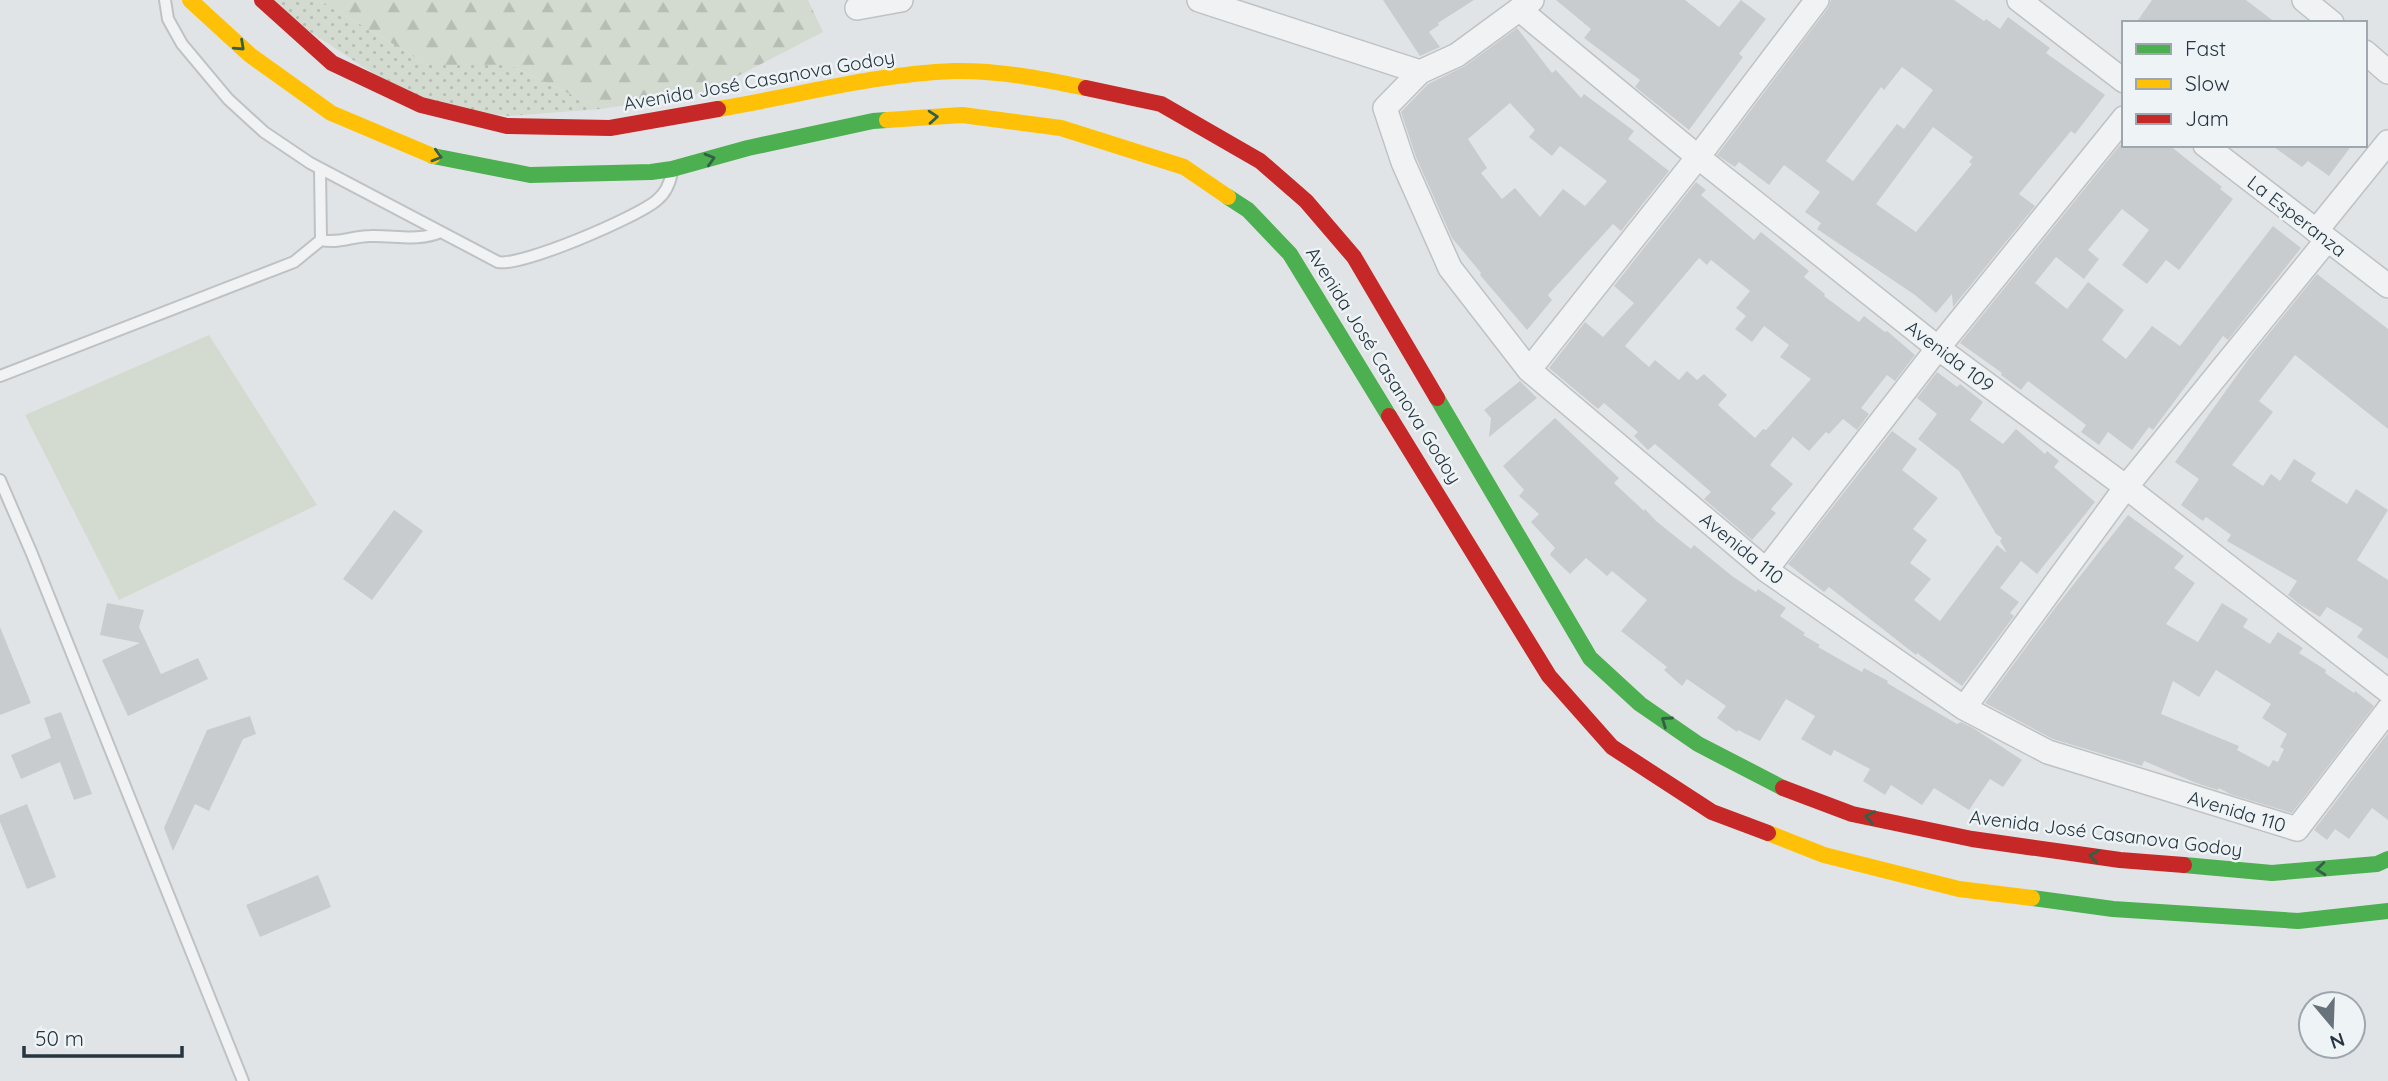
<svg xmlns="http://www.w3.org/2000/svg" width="2388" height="1081" font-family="Quicksand,sans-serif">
<defs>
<pattern id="forest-firs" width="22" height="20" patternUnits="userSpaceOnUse" patternTransform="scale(1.75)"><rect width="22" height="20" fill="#d3dbd1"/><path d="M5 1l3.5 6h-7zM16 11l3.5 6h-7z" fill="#b5bdb4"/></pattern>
<pattern id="park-dots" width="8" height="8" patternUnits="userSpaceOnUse" patternTransform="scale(1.75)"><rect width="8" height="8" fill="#d3dbd1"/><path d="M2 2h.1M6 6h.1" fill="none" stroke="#b5bdb4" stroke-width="1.8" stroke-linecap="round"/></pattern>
</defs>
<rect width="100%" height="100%" fill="#e1e4e6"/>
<path fill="#d3dbd1" d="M209,335l108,170 -198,95 -94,-185z"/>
<path fill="url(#forest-firs)" d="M319,0h489l15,32 -118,61 -104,16 -92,-44h-81z"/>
<path fill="url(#park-dots)" d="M262,0h57l109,65h81l92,44 -92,7 -88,-11z"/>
<path fill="#c9ccce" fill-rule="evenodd" d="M1383,0h91l-36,23 1,2 -10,7 11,15 -20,9z
M1556,0h129l34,27 22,-27 25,19 -27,35 4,3 -54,73 -54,-43 5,-7 -56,-42 7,-9z
M1831,0h123l30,21 2,-2 14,10 8,-12 42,31 -4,5 59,42 -30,39 -4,-3 -52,63 16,12 -82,101 -1,-13 -16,19 -21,-18 -98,-66 4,-6 -16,-11 15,-20 -36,-27 -15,20 -30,-23 -4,5 -18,-12 111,-147zM1902,67l31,23 -29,39 -7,-5 -44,57 -27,-20 55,-74 3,3zM1933,127l40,30 -4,5 3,2 -56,68 -40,-28z
M2152,0h94l30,23h-140z
M1517,28l35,45 4,-3 25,28 3,-4 50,37 -6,8 41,32 -48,60 -8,-7 -65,71 4,5 -25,30 -47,-55 1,-2 -29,-35 -36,-81 -15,-45 27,-28 37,-18zM1510,103l25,27 -6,7 23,19 8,-10 47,35 -22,25 -22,-17 -23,28 -25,-29 -13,11 -21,-26 6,-5 -19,-29z
M2120,145h49l53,42 -2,2 13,10 -54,71 -13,-10 -19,24 -25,-19 27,-35 -27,-21 -34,41 11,9 -15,20 -28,-22 -21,26 32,26 21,-27 36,28 -22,30 24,19 26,-33 28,20 93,-120 28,22 -73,92 -5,-4 -70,94 -4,-3 -17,23 -24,-18 -9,13 -18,-13 5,-7 -58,-44 -7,9 -20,-15 1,-2 -42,-30z
M2271,145h81l-23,31 -21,-15 -6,6z
M1696,182l10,8 -5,5 53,45 7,-8 48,39 -5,6 21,17 -1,2 35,26 5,-6 21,16 2,-1 28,24 -20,26 -8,-6 -26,33 8,6 -12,16 -14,-11 -14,15 -3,-2 -17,19 -16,-14 -23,28 23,19 -22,25 5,4 -24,27 -48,-41 7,-7 -30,-26 -26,-22 -7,6 -14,-14 4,-4 -34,-29 -6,6 -49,-41 36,-46 18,15 31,-34 -20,-17zM1699,258l8,7 4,-5 39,31 -14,17 10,8 -11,13 17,13 12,-16 25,19 -9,12 31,22 -45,51 -3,-1 -8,9 -37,-33 9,-10 -23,-21 -7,6 -10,-9 -8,9 -24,-20 -6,7 -24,-21z
M2317,274l71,55v100l-93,-74 -36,46 14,11 -41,53 31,21 8,-12 9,7 14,-22 22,14 -5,8 36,23 9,-15 32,21 -31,50 31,20v79l-31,-22 6,-8 -36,-22 -7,10 -21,-13 -11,-9 9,-14 -70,-40 4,-6 -25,-18 -3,4 -22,-16 18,-26 -24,-17 75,-105z
M1937,372l20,15 3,-3 23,18 -13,18 33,24 13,-15 29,25 2,-3 12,10 -5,6 41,35 -58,72 -16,-13 -21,27 19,14 -9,11 4,3 -52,70 -45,-33 -1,2 -87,-68 -5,5 -36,-28 104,-133 25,18 -15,21 36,28 -25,31 14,11 -17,23 21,16 -17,21 26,21 57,-76 10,8 -7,-12 2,-3 -6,-4 -37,-63 -41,-32 19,-25 -20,-16z
M1520,381l17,17 -48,39 2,-19 -7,-8z
M1555,418l64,60 -5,5 30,28 1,-2 11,12 35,28 3,-4 38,31 24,16 2,-3 28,19 -6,8 25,17 -2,2 17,10 -2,2 44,25 2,-4 24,13 -1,2 70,41 4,-2 12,6 49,32 -19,27 -13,-8 -21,31 -35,-22 -12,17 -31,-20 -6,10 -22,-14 7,-12 -36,-19 -3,6 -30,-17 14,-23 -29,-17 -26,42 -22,-11 -1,2 -20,-14 9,-12 -39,-27 -5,7 -18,-16 3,-3 -46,-36 26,-31 -35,-29 -5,5 -21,-18 -16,16 -19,-18 -1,-2 5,-6 -24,-26 8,-8 -20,-18 5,-6 -21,-24z
M394,510l29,21 -51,69 -29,-21z
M2128,515l56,41 -10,12 21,15 -29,41 32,18 24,-39 26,16 -5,8 27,17 8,-12 25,16 -4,5 27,17 -1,3 29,20 1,-2 19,15 -82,107 -62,-19 -11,-6 -1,2 -22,-7 -52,-22 -2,5 -89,-27 -68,-36 70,-95zM2216,670l55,34 -9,14 25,16 -7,13 4,2 -6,13 -5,-2 -4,7 -32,-17 2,-4 -78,-32 12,-33 26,16z
M107,603l37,7 -5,17 22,47 37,-16 10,21 -80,37 -26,-56 38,-17 -40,-8z
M0,627l31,76 -31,12z
M61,712l31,82 -18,6 -14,-38 -39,17 -10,-24 40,-17 -7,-20z
M250,716l6,18 -13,5 -34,72 -14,-7 -22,47 -9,-23 43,-98z
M2388,733v87l-16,-12 -23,31 -14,-10 -8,11 -13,-10z
M27,804l29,73 -29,12 -27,-67v-7z
M318,875l13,32 -71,30 -14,-32z"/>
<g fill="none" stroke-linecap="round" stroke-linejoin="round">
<defs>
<path id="lane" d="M165,0l3,19 14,25 46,55 36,33 46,31 188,99c23,5 140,-45 159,-62 9,-7 13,-17 15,-28
M321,240c17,4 32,-4 49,-4 25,-1 47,6 71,-4
M0,376l294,-114 27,-22 -1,-71
M0,480l32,74 211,527"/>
<path id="street" d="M1199,0l221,72 37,-17 75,-55
M2019,0l105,81
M2304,0l28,23
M857,8l44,-8
M1520,10l178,147 240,191 188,139 262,204
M2365,52l23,20
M1420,72l-35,36 18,54 47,106 79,102 237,200 198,138 84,44 249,77 91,-119
M2205,145l183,141
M2316,231l72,-89
M1529,370l169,-213 119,-157
M1766,570l172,-222 186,-230
M1964,708l162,-221 201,-247"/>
</defs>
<use href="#lane" stroke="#bfc2c4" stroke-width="14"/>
<use href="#street" stroke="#bfc2c4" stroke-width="26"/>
<use href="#lane" stroke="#f0f2f3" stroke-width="10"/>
<use href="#street" stroke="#f0f2f3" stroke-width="23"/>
<path stroke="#4caf50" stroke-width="16" d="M433,156l97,19 121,-3 21,-3 76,-21 125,-27 14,-1
M1228,197l20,13 42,44 99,162
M1437,398l153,260 50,46 58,40 85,44
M2184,865l88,8 105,-9 11,-5
M2032,898l81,11 185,12 90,-10"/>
<path stroke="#ffc107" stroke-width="16" d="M190,0l60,55 81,58 102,43
M718,109c79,-13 156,-35 236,-38 44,-1 89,8 132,17
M887,120l75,-5 99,13 123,39 44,30
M1768,833l56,22 135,34 73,9"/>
<path stroke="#c62828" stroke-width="16" d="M262,0l70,63 89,42 86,21 103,2 108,-19
M1086,88l75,16 99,57 46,40 48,56 83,141
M1389,416l160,260 63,71 100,65 56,21
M1783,788l69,26 120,25 148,21 64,5"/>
</g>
<defs><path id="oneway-chevron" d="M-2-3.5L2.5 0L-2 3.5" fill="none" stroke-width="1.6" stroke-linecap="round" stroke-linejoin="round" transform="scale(1.75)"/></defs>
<g stroke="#336046">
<use href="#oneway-chevron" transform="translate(240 46) rotate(43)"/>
<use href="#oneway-chevron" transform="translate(933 117) rotate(-4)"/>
<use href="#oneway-chevron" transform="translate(437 156) rotate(16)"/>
<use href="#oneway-chevron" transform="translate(710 159) rotate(-16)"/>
<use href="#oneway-chevron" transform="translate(1666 721) rotate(-145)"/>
<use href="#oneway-chevron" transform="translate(1870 817) rotate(-168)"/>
<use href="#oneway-chevron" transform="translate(2094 856) rotate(-172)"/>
<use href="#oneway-chevron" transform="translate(2321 869) rotate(175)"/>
</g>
<g text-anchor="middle" stroke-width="5" stroke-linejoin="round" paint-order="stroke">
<g font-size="19" fill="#263540" stroke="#eef3f6">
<text transform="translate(759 80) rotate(-10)" y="7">Avenida José Casanova Godoy</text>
<text transform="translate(2297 216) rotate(38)" y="7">La Esperanza</text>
<text transform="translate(1950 356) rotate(37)" y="7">Avenida 109</text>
<text transform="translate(1384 365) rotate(58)" y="7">Avenida José Casanova Godoy</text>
<text transform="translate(1742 548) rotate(39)" y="7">Avenida 110</text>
<text transform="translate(2237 811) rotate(17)" y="7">Avenida 110</text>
<text transform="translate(2106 833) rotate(7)" y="7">Avenida José Casanova Godoy</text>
</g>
</g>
<rect x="2122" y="21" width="245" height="126" fill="#eef3f6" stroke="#9ea7ad" stroke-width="2"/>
<rect x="2136" y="44" width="35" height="10" fill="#4caf50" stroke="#9ea7ad" stroke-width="2"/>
<text x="2185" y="56" font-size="21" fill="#263540">Fast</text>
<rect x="2136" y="79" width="35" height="10" fill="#ffc107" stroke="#9ea7ad" stroke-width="2"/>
<text x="2185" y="91" font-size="21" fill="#263540">Slow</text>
<rect x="2136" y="114" width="35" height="10" fill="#c62828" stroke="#9ea7ad" stroke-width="2"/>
<text x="2185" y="126" font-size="21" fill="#263540">Jam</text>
<g transform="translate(2332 1025) rotate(161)"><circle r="33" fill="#eef3f6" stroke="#9ea7ad" stroke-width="2"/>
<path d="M0-5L12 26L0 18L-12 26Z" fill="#67727a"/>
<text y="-10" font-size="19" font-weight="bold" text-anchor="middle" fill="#263540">N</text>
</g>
<path d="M24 1046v10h158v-10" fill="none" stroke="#263540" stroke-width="3.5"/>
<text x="35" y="1046" font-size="21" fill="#263540" stroke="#eef3f6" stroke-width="5" paint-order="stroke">50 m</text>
</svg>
